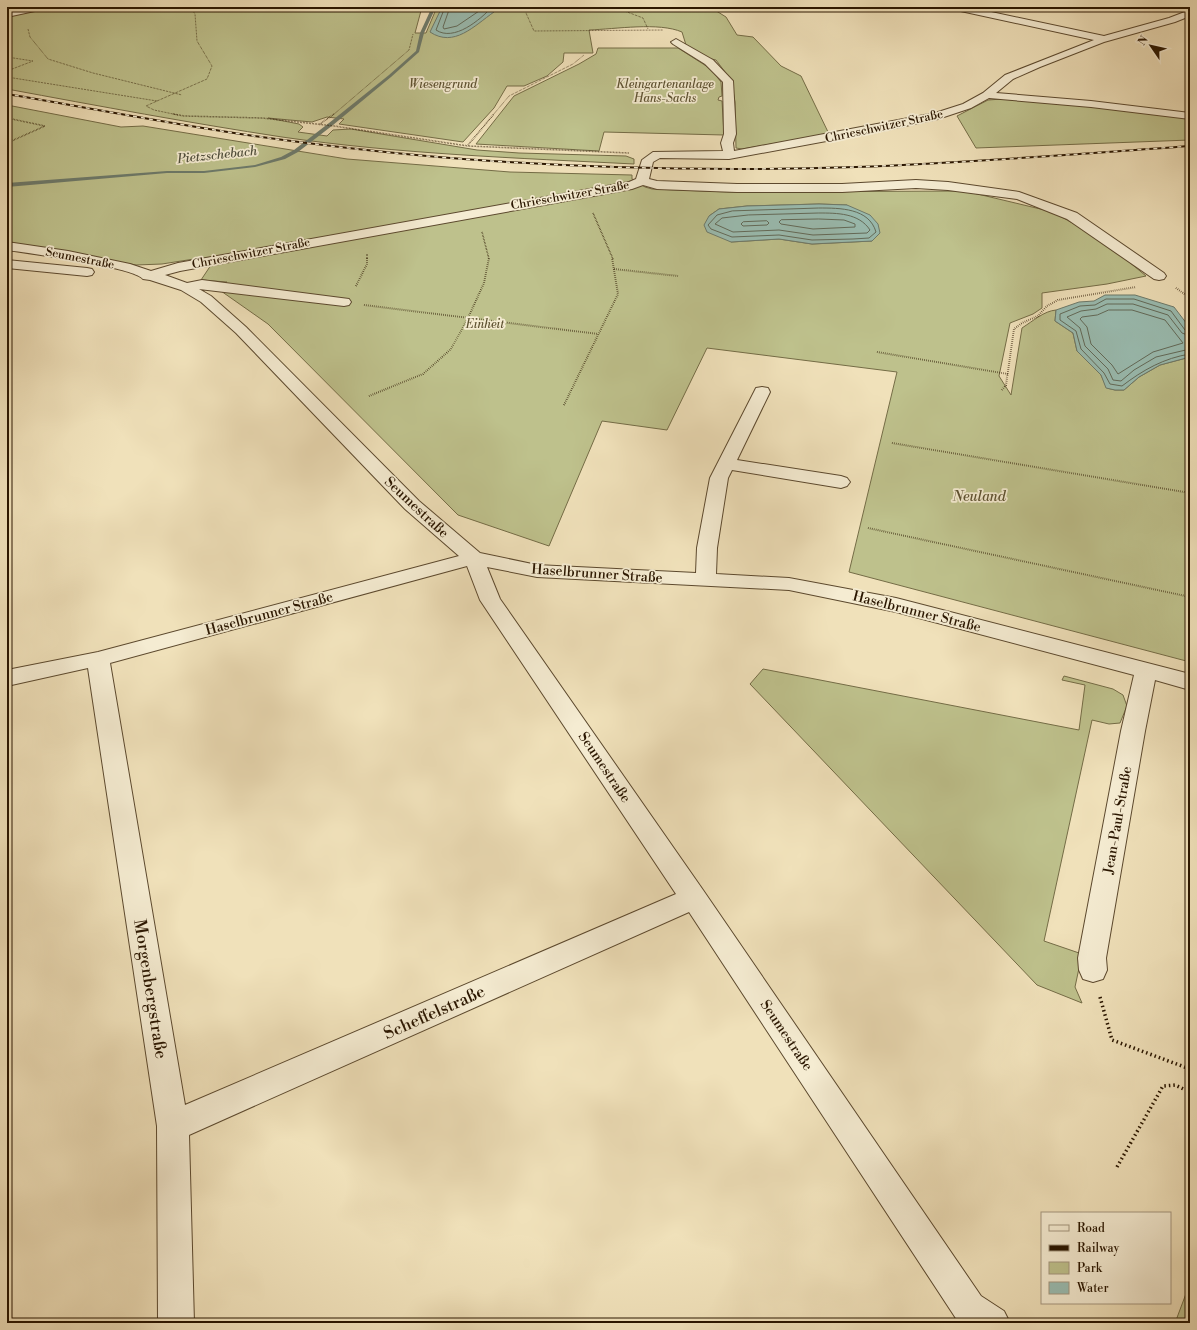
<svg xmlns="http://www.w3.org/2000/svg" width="1197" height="1330" font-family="'Libre Bodoni',serif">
<rect width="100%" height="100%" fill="#f0e1ba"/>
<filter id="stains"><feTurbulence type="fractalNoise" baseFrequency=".005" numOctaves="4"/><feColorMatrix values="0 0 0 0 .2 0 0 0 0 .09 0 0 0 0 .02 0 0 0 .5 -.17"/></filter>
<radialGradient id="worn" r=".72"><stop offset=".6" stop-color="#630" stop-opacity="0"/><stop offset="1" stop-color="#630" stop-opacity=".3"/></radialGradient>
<path fill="#bec18c" stroke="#746c46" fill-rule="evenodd" d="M7,7h415l-7,26h11l11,-26h273l16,10 11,18 16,2 28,29 20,10 28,58 -87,15 -6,-1 -1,-46 -4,-22 -15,-20 -9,-2 -21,-13 -4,-13c-23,-10 -66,-3 -93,-2l4,23h-29l-1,9 -16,14 -23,10h-17l-13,22 -31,34 -124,-18 5,-5 -17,-2 -15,5 -44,-4 31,6 4,3 -5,5 29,4 6,-6 18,-1 126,21 42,3 107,3 8,3v5c-117,-6 -235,-10 -352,-27 -92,-14 -183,-31 -275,-48z
M598,48h80l33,21 10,13 1,14 -3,1 -1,3 4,1 2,34 -120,-3 -5,19 -123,-7 38,-48 65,-32 17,-10z
M1002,99l128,11 60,8v22l-214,8 -19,-32 31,-16z
M7,105l114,22 22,-1 204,33 163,13 122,3v4l13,8 7,2 77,3 236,-1 88,21 51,29 42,35 -39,8 -65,9v15l-9,6 -23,9 -11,53 12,19 11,-67c11,-7 22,-17 34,-18l-1,11 18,12 4,18 24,24 6,13 8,2h9l15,-13 21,-12 30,-8v305l-341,-90 48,-200 -190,-24 -40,82 -65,-9 -53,125 -91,-31 -190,-191 -47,-33 1,-5 5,-4 -26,-2 10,-15 -17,-6 -32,5 -26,1 -129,-22zM819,204l28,1 25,36 -60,3 -33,-5 -48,3 -22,-26 10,-7 28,-3z
M763,669l316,61 6,-45 -23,-5 2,-4 49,13 10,6 4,11 -7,17 -11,1 -17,-4 -48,221 38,13 -7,33 7,16 -45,-18 -287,-301z
M1190,1283v40h-15z"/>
<path fill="#9abdb2" stroke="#6d7a6b" d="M442,7h54l-2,5c-20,14 -40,36 -64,20z
M819,204l28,1 23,10 8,9 2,9 -8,8 -60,3 -33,-5 -48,3 -24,-10 -3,-7 5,-9 10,-7 28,-3z
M1105,295h30l39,12 13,17 3,7v26l-30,8 -21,12 -15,13h-9l-9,-2 -5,-13 -24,-24 -4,-18 -18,-12 1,-11 23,-8 15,-1z"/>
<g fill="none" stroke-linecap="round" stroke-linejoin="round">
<path stroke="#626a59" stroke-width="1" d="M445,7l-9,23c18,12 44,-10 56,-23
M450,7l-7,20 1,2 13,-3 28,-19
M819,208c21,0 50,0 57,24l-7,6 -16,1 -41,1 -33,-5 -47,2 -21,-8 -3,-4 9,-10 15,-4z
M819,213c18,0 40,0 51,17l-3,3 -54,2 -34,-5 -46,2 -18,-8 7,-6 26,-3z
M819,219l25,1 11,4v3l-42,2 -32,-5 -2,-2 2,-2z
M767,221l2,2 -2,2 -24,1 -2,-2 2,-2z
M1109,310h23l33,10 18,23 -30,9 -35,22 -6,-9 -21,-21 -4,-17 -7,-8 2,-2 15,-2z
M1190,331l-5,-1 -14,-19 -37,-12h-28l-11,6 -15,1 -20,8v6l16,11 5,18 23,24 6,11 12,2c21,-16 42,-28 68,-32
M1190,336l-8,-3 -14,-18 -35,-11h-26l-11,5 -15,2 -14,6 13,11 5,18 23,23 5,11 8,1 13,-11 22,-13 34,-8"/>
<path fill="#6d7a6b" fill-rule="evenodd" d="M432,7h4l-12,26 -5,19 -28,25 -58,48 -35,27 -13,7 -30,8 -51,6h-37l-160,14v-4l160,-12h37l51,-6 26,-8 13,-7 35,-27 60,-48 27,-24 4,-18z"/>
<defs>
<path id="minor" d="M28,7h17l-1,2 -37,8v-6z
M952,7h16l136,29 65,-18 21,-8v6l-15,6 -71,20 -64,25 -27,12 -17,14 95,8 99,12v6l-99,-12 -102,-9 -18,10 -33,11 -47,10 -162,30 -69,-1 -7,4 -4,17 8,2 80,3h105l74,-4 32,2 71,10 58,21 87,60 2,3 -2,3 -5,1 -5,-1 -87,-60 -50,-20 -69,-9 -32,-2 -74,4h-105l-80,-3 -14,-4 -11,4 -452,82 -15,4 22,8 15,-3 147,19 2,3 -2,3 -5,1 -145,-17 12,7 35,31 173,174 61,52 57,12 159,8 1,-25 13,-70 44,-86 2,-4 6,-1 6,1 2,4 -33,68 104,16 6,2 3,4 -3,4 -6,2 -109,-18 -4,8 -11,70 -1,26 73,4 107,20 294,76v16l-35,-10 -10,51 -39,227 1,12 -4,9 -10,3 -10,-3 -4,-9 -1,-12 43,-227 13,-56 -238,-63 -107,-22 -252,-13 -50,-10 13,32 203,291 278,406 23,15 6,12h-49l-4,-3 -268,-408 -500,223 5,188h-36l-1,-197 -69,-458 -81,18v-16l91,-18 361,-96 -54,-47 -169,-176 -35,-31 -20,-12 -31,-10 -7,-1c-9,-12 -116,-26 -136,-29v-8l61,9 62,13 21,7 27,-8 451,-81 7,-3 6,-19 11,-8 70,-1 -2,-8 3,-9 -1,-52 -18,-18 -32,-20 -2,-2 5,-3 37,21 20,21 3,53 -3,9 1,8 201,-38 28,-9 20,-11 22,-18 89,-35 -138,-30zM467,566l13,34 196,294 -491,211 -75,-442z
M7,260l80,8 5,1 2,3 -2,3 -5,1 -80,-8z"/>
</defs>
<use href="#minor" stroke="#5c492e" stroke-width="2"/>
<path stroke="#2a1600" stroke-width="1" stroke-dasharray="0.5 1" stroke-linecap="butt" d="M527,7l-1,6 8,18 129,-1
M617,7h-3l29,11 5,11
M28,29l2,8 18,22 45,14 89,22
M7,57l26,4 -26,10
M7,77l150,24 -11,5 8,4 24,5
M157,101l50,-22 5,-13 -15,-25 -2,-27 -5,-7
M333,115l76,-65 4,-16
M493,115l16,-19 64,-32 11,-9"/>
<path stroke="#2a1600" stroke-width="1.5" stroke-dasharray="0.5 1" stroke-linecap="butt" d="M173,114l11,2 78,2 72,8 134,20 161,7
M7,118l38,8 -38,17
M320,124l14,-10
M468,145l26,-31
M593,213l20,46
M482,232l7,27
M367,254v5"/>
<path stroke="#2a1600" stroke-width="2" stroke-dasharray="0.5 1.5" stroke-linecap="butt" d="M614,269l64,7
M356,286l11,-22v-6
M1176,288l14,10
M364,305l234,29
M877,352l131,22
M1002,390l4,-5 8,-56 8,-6 16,-7 9,-10 11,-6 78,-13
M369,396l54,-22 28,-25 17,-31 16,-35 5,-25
M564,405l54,-111 -6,-36
M892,443l298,50
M868,528l322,69"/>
<path stroke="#2a1600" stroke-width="3.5" stroke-dasharray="1.5 3" stroke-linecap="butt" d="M1100,997l12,43 78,29
M1117,1167l46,-81 12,-1 15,7"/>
<use href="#minor" fill="#f5ecd2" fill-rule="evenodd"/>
<defs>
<path id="rail" d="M7,94c82,14 165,30 247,42 79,11 158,20 238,25 121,8 243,10 364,6 112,-4 223,-13 334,-21"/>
</defs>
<use href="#rail" stroke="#2a1600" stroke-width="2"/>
<use href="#rail" stroke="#f5ecd2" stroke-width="1.5" stroke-dasharray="4" stroke-linecap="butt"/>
</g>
<g text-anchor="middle" stroke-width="3.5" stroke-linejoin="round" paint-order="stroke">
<g font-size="12" font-style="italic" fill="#5e5231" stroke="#f5ecd2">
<text x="443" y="88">Wiesengrund</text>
<text x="665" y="88">Kleingartenanlage<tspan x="665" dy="14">Hans-Sachs</tspan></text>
<text x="485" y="328">Einheit</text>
</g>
<g font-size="12" fill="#2a1600" stroke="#f5ecd2">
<text transform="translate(884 126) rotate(-12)" y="4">Chrieschwitzer Straße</text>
<text transform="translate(570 195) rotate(-10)" y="4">Chrieschwitzer Straße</text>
<text transform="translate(251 253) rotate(-11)" y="4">Chrieschwitzer Straße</text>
<text transform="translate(80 258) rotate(11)" y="4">Seumestraße</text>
</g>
<g font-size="13" font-style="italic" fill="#51503e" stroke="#f5ecd2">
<text transform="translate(217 154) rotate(-6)" y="5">Pietzschebach</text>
</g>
<g font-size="14" font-style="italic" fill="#5e5231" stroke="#f5ecd2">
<text x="979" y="501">Neuland</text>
</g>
<g font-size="14" fill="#2a1600" stroke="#f5ecd2">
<text transform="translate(417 507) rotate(43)" y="5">Seumestraße</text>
<text transform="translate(597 573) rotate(4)" y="5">Haselbrunner Straße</text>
<text transform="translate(917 611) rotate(14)" y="5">Haselbrunner Straße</text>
<text transform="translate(269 613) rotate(-15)" y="5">Haselbrunner Straße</text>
<text transform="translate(605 767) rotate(56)" y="5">Seumestraße</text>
<text transform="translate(1117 820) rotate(-80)" y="5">Jean-Paul-Straße</text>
<text transform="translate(787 1035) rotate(56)" y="5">Seumestraße</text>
</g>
<g font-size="17" fill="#2a1600" stroke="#f5ecd2">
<text transform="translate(151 989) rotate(81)" y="6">Morgenbergstraße</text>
<text transform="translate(434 1012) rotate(-24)" y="6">Scheffelstraße</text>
</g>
</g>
<rect width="1197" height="1330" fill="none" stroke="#f0e1ba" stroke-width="24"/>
<rect x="8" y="8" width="1181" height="1314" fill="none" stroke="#2a1600" stroke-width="2"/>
<rect x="12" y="12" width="1173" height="1306" fill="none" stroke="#2a1600"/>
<rect x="1041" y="1212" width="130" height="92" fill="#f5ecd2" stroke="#a4967e"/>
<rect x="1049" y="1225" width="20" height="6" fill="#f5ecd2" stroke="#a4967e"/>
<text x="1077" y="1232" font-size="12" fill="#2a1600">Road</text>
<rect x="1049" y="1245" width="20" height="6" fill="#2a1600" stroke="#a4967e"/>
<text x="1077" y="1252" font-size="12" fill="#2a1600">Railway</text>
<rect x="1049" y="1262" width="20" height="12" fill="#bec18c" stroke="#a4967e"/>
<text x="1077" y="1272" font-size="12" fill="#2a1600">Park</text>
<rect x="1049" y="1282" width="20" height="12" fill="#9abdb2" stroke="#a4967e"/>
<text x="1077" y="1292" font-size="12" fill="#2a1600">Water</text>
<g transform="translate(1151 46) rotate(304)" stroke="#f5ecd2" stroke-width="3" paint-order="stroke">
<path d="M0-3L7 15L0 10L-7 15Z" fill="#2a1600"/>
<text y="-6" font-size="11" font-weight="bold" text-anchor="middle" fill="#2a1600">N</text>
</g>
<rect width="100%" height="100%" filter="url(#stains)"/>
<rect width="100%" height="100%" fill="url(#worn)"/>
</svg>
